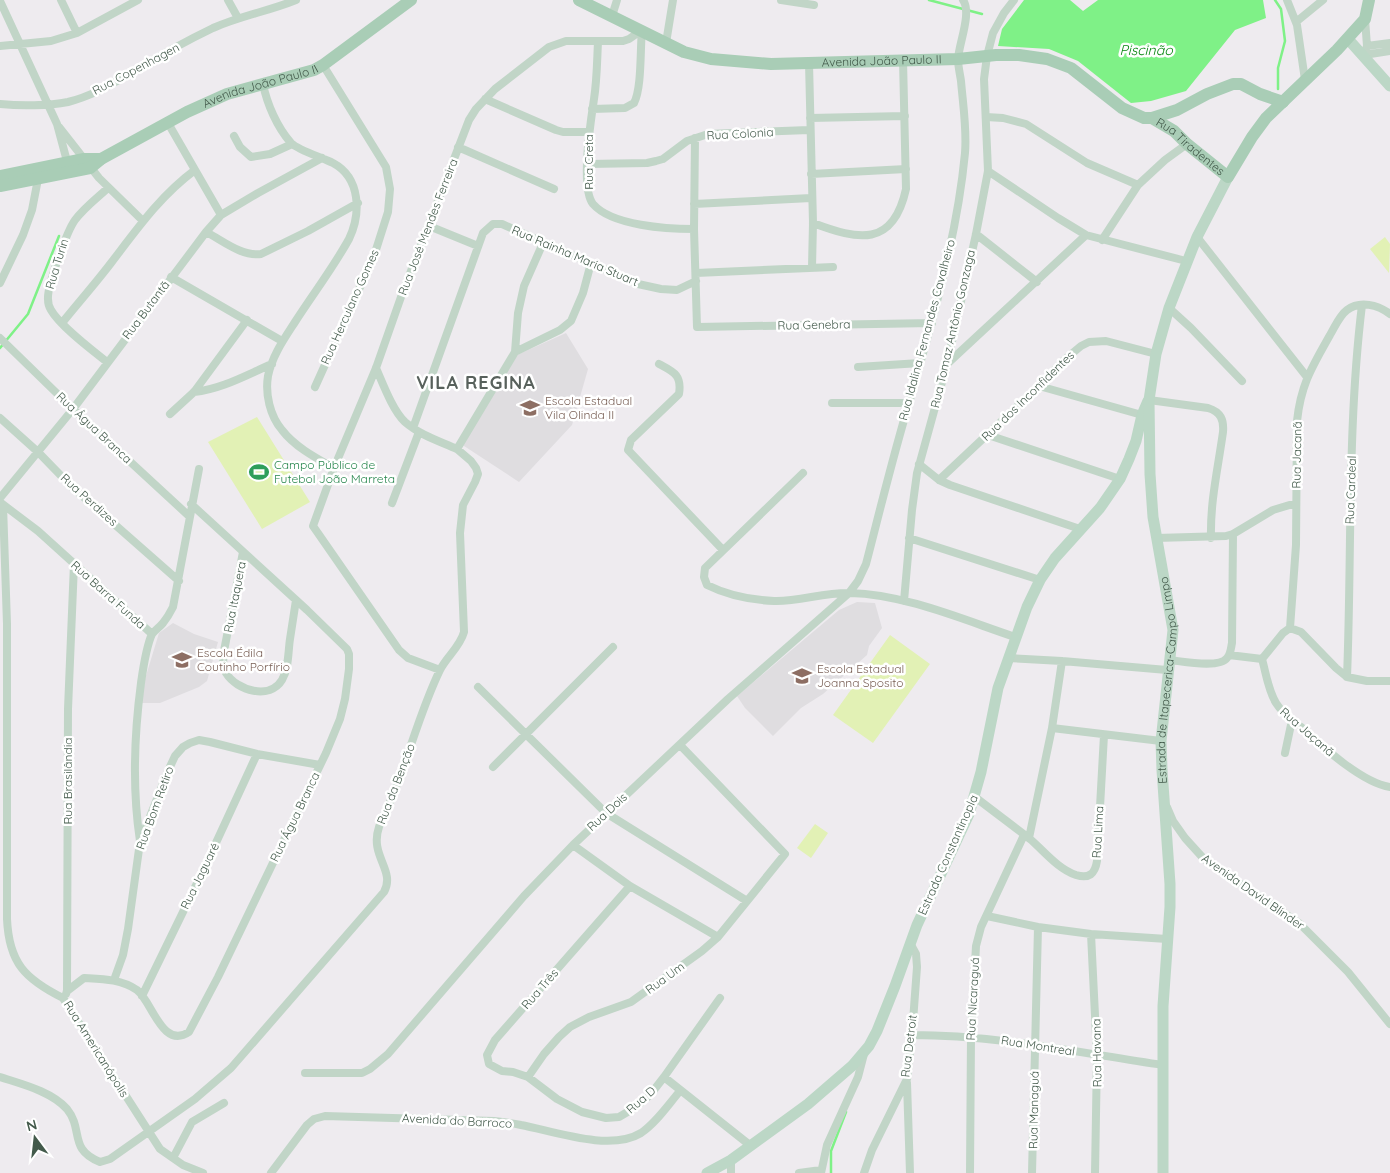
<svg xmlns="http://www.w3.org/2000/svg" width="1390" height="1173" font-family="Quicksand,sans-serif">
<rect width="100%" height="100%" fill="#eeebef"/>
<path fill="#dfdde0" d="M566,333l22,36 -16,56 -53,57 -58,-38 56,-89z
M857,602l18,1 7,25 -13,18 -2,9 -44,39 -22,14 -28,28 -28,-28 -8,-12 102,-86z
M173,623l21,11 24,8 -11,39 -8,6 -39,16h-18l3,-24 14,-46z"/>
<path fill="#e2f1b5" d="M1385,237l5,7 -1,29 -19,-24z
M257,417l53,85 -48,27 -54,-87z
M890,635l40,29 -57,79 -40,-28z
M815,824l13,9 -17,25 -14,-10z"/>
<path fill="#7ff187" d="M1024,0h46l13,11 15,-11h165l3,18 -31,12 -49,61 -35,10 -20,2 -53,-42 -29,-12 -51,-3 4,-17z"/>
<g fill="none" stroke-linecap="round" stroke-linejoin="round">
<path stroke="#7ff187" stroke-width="2.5" d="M929,0l53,14
M1275,0l6,9 4,32 -7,27v21
M0,348l28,-34 31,-78
M831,1173v-22l15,-39"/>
<path stroke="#c1d5c7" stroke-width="8" d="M61,0l16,33
M228,0l10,18
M781,0l33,5
M1287,0l10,25 8,55
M0,1l57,123 11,41
M612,16l5,-16
M1365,19l2,27 -3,9 26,-4
M1296,22l27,-22
M598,42c-1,19 -1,38 -4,57 -3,20 -14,89 -1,105 19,22 75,25 101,25
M666,43l7,-43
M0,46l51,-5 26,-8 61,-33
M1367,46l23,-3
M809,63l4,160 -1,44
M263,84c4,20 14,43 28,59 7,7 32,15 42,20 28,15 28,51 16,76 -16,29 -36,55 -54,83 -11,17 -23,34 -27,54 -3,18 2,40 14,54 13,17 34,28 52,38
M485,99l71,31 7,2h26
M0,104c20,2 48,2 68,-2 24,-6 44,-18 65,-30 26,-16 53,-31 80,-44 27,-12 56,-17 83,-28
M592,109l33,-1 9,-5c8,-15 6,-54 8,-73
M986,117l17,1 23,6 61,39 51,22
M810,118l95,-2
M168,123l53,92
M59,127l40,51 43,42
M234,136l6,11 11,10 19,-3 22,-10
M695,138l-1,91 3,98 235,-4
M458,147l96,42
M588,164l59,-1 9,-2 7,-2 24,-18 21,-7 101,-4
M988,171l70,47 28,17 100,26
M811,174l95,-5
M694,204l117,-6
M813,223c45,17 80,25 93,-34l-3,-129
M429,226l49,20
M206,232c16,8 36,25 55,22l47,-23 50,-28
M976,234l61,48
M1197,237l110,140
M1102,240l36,-55 27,-25 22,-16
M696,273l137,-6
M171,277l111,64
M0,283l23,-48 9,-25 6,-31 -1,-3
M1169,308l22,20 51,53
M62,323c16,-20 33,-39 49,-60 26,-34 49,-67 84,-93
M0,338l73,71 116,107
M515,352l3,-39 6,-27 19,-43
M107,362c-15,-12 -47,-36 -56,-52 -2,-3 -3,-7 -3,-11 -1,-13 19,-68 27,-79 9,-12 22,-22 33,-32
M659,364c15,8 23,11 20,30l-48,46 -3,10 95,100
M947,364l139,-129
M858,367l62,-4
M376,368c7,16 17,43 29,54 15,13 34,19 52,27l58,-97 45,-22 11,-9 12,-28 8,-30
M1039,386l103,29
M315,387l59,-131 14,-44 2,-23 -4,-22 -63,-102
M194,392c28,-3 52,-17 78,-28
M1149,400l59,8c13,4 16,12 15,24 -5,36 -13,70 -12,106
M832,403h76
M170,414l24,-22 53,-72
M0,418l38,34 33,34 108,95
M413,428l70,-195 10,-9h9l136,60 23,5 16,1 19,-9
M988,435l132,44
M919,464l20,16 11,5 130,44
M803,473l-98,95 -1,9 3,8c20,10 45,15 67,16 24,1 51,-9 76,-8 54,1 114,27 165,44
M939,480l100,-94 24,-25 18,-15 8,-4 17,-1 50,13
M0,498l73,-89 133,-177 15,-17 37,-22 64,-35
M1,503l37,28 114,103
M392,503l27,-71
M3,505l4,119v295c2,44 18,60 56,79l97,151 23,16 20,8
M909,538l131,42
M1156,538l70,-2 7,-2 40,-24 23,-7
M243,552l-19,99c-1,7 -2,16 2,22 11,18 44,27 56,7 7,-12 6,-28 8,-41 2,-13 4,-26 6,-39
M904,601l8,-91 5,-37 30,-109 29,-130 12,-63 -4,-92 3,-23 6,-23 11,-20 10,-13
M1290,628l6,-83 1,-124c4,-37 15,-54 33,-86 5,-8 9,-19 17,-25 13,-10 31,-5 43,4
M1290,628l-7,5 -21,26c4,14 6,31 14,44 6,10 16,17 25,24 21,19 61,56 89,60
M1290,628l11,4 35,36 11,9 20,4h23
M1229,655l33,4
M1008,658l54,3 105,9
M1169,660c12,1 50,9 58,-2 4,-4 4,-11 5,-15l1,-109
M440,670l-32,-12 -9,-8 -86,-124 21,-58 42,-100 25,-71 68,-177 7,-11 19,-20 54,-42 17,-6h57l6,-2 13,-9
M1347,677c5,-124 0,-249 15,-372
M478,687l128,126 141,88
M1052,728l109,13
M1285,753l7,-33
M493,767l120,-120
M975,797c18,14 37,28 55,42 14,12 28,30 46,36 13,4 19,-1 21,-14l7,-126
M1167,807l6,14 12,17 19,21 95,64 49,49 42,52
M1029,838l23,-110 10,-67
M140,841c-8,-53 -6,-105 1,-158 2,-14 5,-36 11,-49 3,-4 8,-7 11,-11 4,-5 7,-10 10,-16l26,-138
M573,845l57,41 88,51
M630,886l-135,154 -8,15 2,9 13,7 11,1 15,5 29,22 25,13 24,6 13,-1 17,-10 14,-12 14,-18 56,-79
M987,916l51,11 53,7 76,5
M1091,934l6,122 -2,117
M114,980l9,-25 5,-26 12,-87 28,-71 7,-15 8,-9 7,-4 9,-3 11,2 47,12 63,11
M67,991l17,-13c18,1 37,1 53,12 15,11 25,60 52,42l29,-55 108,-224 14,-34 5,-20 4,-30v-15l-2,-5 -40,-39 -116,-106
M66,994l1,-3 1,-282 6,-145
M142,996l60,-123 55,-119
M912,1035c85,0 168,18 251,30
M305,1073h57l8,-4 18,-15 136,-158 49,-51 155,-146 121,-106 9,-12 8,-17c14,-54 27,-108 43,-161 23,-82 48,-165 56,-250 2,-24 -2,-48 -4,-72 -1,-7 -3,-15 -3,-22 1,-16 14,-46 5,-59
M0,1077c21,7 51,14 67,32 17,21 1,40 33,53l10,-3 85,-60 36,-31 153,-176c12,-22 -15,-36 -5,-65 4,-12 11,-23 15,-35 16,-40 27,-83 46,-122 7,-14 20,-23 24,-38l-4,-99 3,-28 12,-23 3,-8 -2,-6 -5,-7 -14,-12
M528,1077l16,-23 15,-17 11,-10 19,-10 42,-15 71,-51 16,-14 67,-83 -105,-109
M664,1077l87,69
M907,1083l3,90
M173,1158l19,-36 32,-19
M271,1173l36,-48 7,-6 11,-3 169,5c9,1 18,2 27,4 32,6 89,27 120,8 15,-10 27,-28 39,-42
M731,1173v-13
M799,1173l22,-3
M821,1173l6,-28 31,-68 6,-23
M864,1173l8,-23 35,-71 5,-44 5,-68 -1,-13 -6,-11
M970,1173l1,-137 5,-90 5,-19 43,-92
M1032,1173l6,-246"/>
<g stroke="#bcd7c6" stroke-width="11">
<path d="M1348,39l42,47"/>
<path d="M707,1173l24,-13 77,-56 44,-38 17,-20 8,-15 18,-45 22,-61 52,-111 12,-42 17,-84 29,-81 13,-27 15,-22 45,-50 20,-29 9,-20 7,-18 6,-26 6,-14"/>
<path id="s1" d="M1163,1173v-167l7,-99v-23l-8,-114 -1,-29 12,-111 -20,-113 -3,-43 -1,-74 7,-46 13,-46 28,-71 31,-60"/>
</g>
<g stroke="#a9cdb6" stroke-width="12">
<path id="s2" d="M579,0l105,52 27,7 60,5 187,-5 38,-4h23l28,4 24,9 51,40 22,10h8l25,-8 30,-16 26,-10h8l19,10 23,8"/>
<path id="s3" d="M1152,118l22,13 13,13 41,33 24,-40 14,-19 71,-68 28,-31 4,-19"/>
<path d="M0,176l84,-17h17"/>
<path id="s4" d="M0,186l90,-18 11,-9 86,-47 40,-18 87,-24 9,-5 88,-65"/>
</g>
</g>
<defs>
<symbol id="school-bare" viewBox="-9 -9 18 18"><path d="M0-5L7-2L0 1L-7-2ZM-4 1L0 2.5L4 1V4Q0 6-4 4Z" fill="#8d6e63" stroke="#fff" stroke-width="2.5" paint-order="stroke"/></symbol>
<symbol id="stadium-bare" viewBox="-9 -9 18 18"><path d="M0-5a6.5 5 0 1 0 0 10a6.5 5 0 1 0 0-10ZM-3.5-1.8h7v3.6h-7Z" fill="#2e9e5b" stroke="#fff" stroke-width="2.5" paint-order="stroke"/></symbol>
</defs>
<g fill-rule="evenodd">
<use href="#school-bare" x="516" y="394" width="28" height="28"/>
<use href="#stadium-bare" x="245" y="458" width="28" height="28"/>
<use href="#school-bare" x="168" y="646" width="28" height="28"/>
<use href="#school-bare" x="788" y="662" width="28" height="28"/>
</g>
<g text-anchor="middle" stroke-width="5" stroke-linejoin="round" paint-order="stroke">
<g font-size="12" fill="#435a4b" stroke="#fff">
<text dy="4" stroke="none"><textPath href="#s2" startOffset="316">Avenida João Paulo II</textPath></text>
<text transform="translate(136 69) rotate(-28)" y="4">Rua Copenhagen</text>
<text dy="4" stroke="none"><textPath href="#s4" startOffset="282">Avenida João Paulo II</textPath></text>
<text transform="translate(740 134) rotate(-3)" y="4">Rua Colonia</text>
<text dy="4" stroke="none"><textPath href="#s3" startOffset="48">Rua Tiradentes</textPath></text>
<text transform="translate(589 162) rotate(-90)" y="4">Rua Creta</text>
<text transform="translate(428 227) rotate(-69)" y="4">Rua José Mendes Ferreira</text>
<text transform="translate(575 256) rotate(23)" y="4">Rua Rainha Maria Stuart</text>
<text transform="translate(57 264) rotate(-73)" y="4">Rua Turin</text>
<text transform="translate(350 307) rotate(-66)" y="4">Rua Herculano Gomes</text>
<text transform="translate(146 310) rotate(-53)" y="4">Rua Butantã</text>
<text transform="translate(814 325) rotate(-1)" y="4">Rua Genebra</text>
<text transform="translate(953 329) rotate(-77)" y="4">Rua Tomaz Antônio Gonzaga</text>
<text transform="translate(927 330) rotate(-75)" y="4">Rua Idalina Fernandes Cavalheiro</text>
<text transform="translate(1028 396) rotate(-44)" y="4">Rua dos Inconfidentes</text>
<text transform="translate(94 428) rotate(43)" y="4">Rua Água Branca</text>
<text transform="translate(1297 455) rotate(-89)" y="4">Rua Jacanã</text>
<text transform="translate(1351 490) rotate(-88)" y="4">Rua Cardeal</text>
<text transform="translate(89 500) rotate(42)" y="4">Rua Perdizes</text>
<text transform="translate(108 595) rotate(42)" y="4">Rua Barra Funda</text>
<text transform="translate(235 597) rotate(-79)" y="4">Rua Itaquera</text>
<text dy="4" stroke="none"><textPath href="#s1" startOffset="494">Estrada de Itapecerica-Campo Limpo</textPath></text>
<text transform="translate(1307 732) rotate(41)" y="4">Rua Jaçanã</text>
<text transform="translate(68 781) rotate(-90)" y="4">Rua Brasilândia</text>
<text transform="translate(396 784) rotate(-69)" y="4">Rua da Benção</text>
<text transform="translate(155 808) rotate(-70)" y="4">Rua Bom Retiro</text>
<text transform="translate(607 812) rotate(-43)" y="4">Rua Dois</text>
<text transform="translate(295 817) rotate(-64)" y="4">Rua Água Branca</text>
<text transform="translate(1098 832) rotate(-87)" y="4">Rua Lima</text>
<text transform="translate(948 855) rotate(-66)" y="4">Estrada Constantinopla</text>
<text transform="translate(200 876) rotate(-64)" y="4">Rua Jaguaré</text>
<text transform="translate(1253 892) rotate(35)" y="4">Avenida David Blinder</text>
<text transform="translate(665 978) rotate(-36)" y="4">Rua Um</text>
<text transform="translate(540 989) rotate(-49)" y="4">Rua Três</text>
<text transform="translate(973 999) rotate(-87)" y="4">Rua Nicaraguá</text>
<text transform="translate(909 1046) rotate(-83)" y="4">Rua Detroit</text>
<text transform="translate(1038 1046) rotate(9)" y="4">Rua Montreal</text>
<text transform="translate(96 1049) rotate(58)" y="4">Rua Americanópolis</text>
<text transform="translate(1097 1053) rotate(-91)" y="4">Rua Havana</text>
<text transform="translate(641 1100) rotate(-41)" y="4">Rua D</text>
<text transform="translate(1034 1110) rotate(-89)" y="4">Rua Managuá</text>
<text transform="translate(457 1121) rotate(3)" y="4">Avenida do Barroco</text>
</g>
<g font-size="12" fill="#785e54" stroke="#fff" text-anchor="start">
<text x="545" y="405">Escola Estadual<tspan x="545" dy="14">Vila Olinda II</tspan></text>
<text x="197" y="657">Escola Édila<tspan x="197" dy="14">Coutinho Porfírio</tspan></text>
<text x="817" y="673">Escola Estadual<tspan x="817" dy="14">Joanna Sposito</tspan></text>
</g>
<g font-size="12" fill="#27864d" stroke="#fff" text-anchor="start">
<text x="274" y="469">Campo Público de<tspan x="274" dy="14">Futebol João Marreta</tspan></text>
</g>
<g font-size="14" font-style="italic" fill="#06860f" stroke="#fff">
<text x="1146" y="55">Piscinão</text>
</g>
<g font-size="18" font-weight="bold" letter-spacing="1" fill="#58615c" stroke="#fff">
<text x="476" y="389">VILA REGINA</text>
</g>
</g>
<g transform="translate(35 1138) rotate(345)" stroke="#ffffff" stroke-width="4" paint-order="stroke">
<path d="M0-4L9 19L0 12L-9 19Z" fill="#435a4b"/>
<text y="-8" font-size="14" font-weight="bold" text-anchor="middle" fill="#435a4b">N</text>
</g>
</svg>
